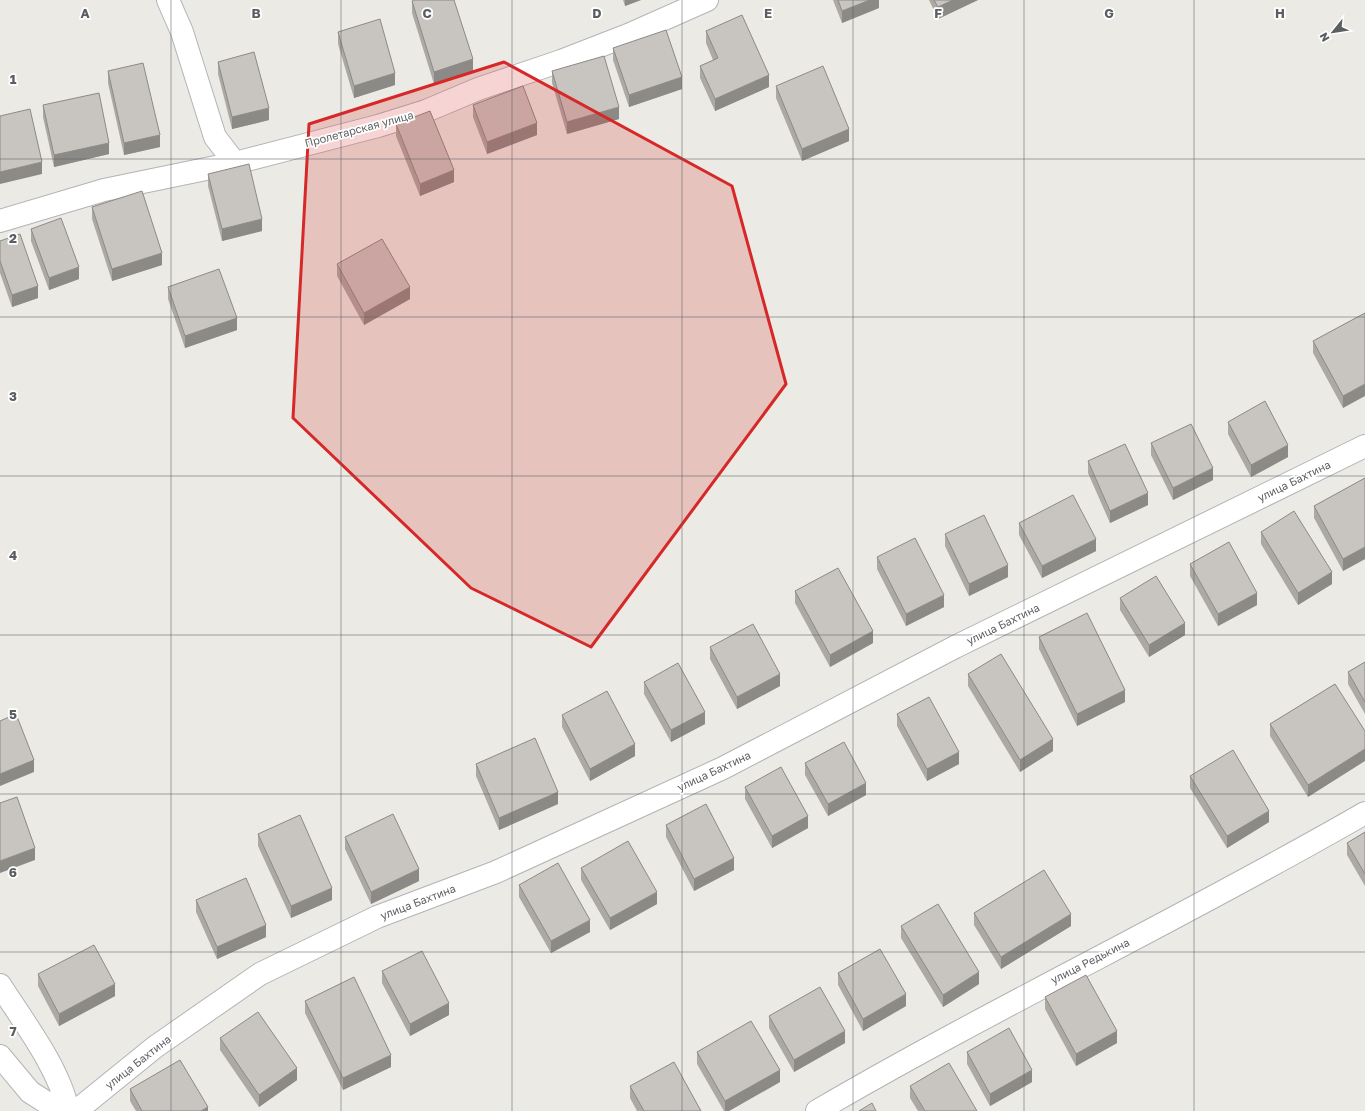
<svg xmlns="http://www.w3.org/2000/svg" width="1365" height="1111" font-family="'Golos Text',sans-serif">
<rect width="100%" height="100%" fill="#eceae4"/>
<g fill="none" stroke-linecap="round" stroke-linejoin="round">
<defs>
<path id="minor" d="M168,0l14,32 33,105 20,26
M0,221l104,-31 131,-27 143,-37 48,-15 52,-22 83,-28 67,-26 79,-35
M0,985c23,36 60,84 68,126
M0,1056l30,36 30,19
M76,1111l79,-64 105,-73 117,-57 119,-45 227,-104 232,-121 410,-201
M817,1111c180,-105 368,-194 548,-298"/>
</defs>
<use href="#minor" stroke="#b1b4b7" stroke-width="24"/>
<use href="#minor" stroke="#fff" stroke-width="22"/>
</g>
<path fill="#aca9a5" d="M623,0h18l-16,6z
M833,0h46v8l-37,15z
M929,0h49l-40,19z
M412,1l61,70 -39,13 -22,-71z
M706,31l63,56 -54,24 -15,-33v-12l13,-6 -7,-17z
M338,32l57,53 -41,13 -16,-54z
M613,48l69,41 -53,18 -16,-47z
M218,62l51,58 -37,9 -14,-55z
M108,71l52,76 -36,8 -16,-72z
M552,71l67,48 -52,15 -15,-51z
M776,86l73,55 -47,20 -26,-63z
M43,105l66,49 -55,13 -11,-50z
M473,105l64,30 -50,19 -14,-37z
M396,124l58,58 -34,14 -24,-60z
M208,174l54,57 -40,10 -14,-55z
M92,207l70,58 -50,16 -20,-62z
M31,229l48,50 -30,11 -18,-49z
M0,241l38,57 -26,9 -12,-34z
M337,264l73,35 -46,26 -27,-49z
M168,287l69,43 -52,18 -17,-49z
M1365,313l-22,95 -30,-55v-12z
M1228,422l60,35 -37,20 -23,-43z
M1151,443l62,37 -40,20 -22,-45z
M1088,461l60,44 -38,18 -22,-50z
M1365,478v81l-22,12 -29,-53v-12z
M1019,523l77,28 -54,27 -23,-43z
M1261,532l71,52 -34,21 -37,-61z
M945,534l63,43 -39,19 -24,-50z
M877,557l67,50 -38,19 -29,-57z
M1190,564l67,41 -39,21 -28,-50z
M795,591l78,52 -43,24 -35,-64z
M1120,598l65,37 -36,22 -29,-47z
M1039,637l86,65 -48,24 -38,-77z
M710,647l70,39 -43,23 -27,-50z
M1365,662v52l-17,-30v-12z
M968,674l85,77 -33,21 -52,-86z
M644,682l61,42 -34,18 -27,-48z
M1335,684l-27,113 -38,-61v-12z
M897,714l62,50 -32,17 -30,-55z
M562,715l73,41 -45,25 -28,-54z
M805,763l61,32 -38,21 -23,-41z
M476,764l82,40 -59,26 -23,-54z
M1190,776l79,46 -42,26 -37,-60z
M745,787l63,41 -36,20 -27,-49z
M666,825l68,45 -40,21 -28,-54z
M1365,832v54l-18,-31v-12z
M258,834l74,66 -41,18 -33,-72z
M345,837l74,44 -48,23 -26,-55z
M581,868l76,36 -47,26 -29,-50z
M519,885l71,47 -39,21 -32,-56z
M196,900l70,37 -49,22 -21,-47z
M974,913l97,13 -70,43 -27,-44z
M901,926l78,58 -36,23 -42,-69z
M382,971l67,44 -39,21 -28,-53z
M838,973l68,33 -43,25 -25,-46z
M38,974l77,22 -56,30 -21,-40z
M1045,997l72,46 -41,23 -31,-57z
M305,1001l86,66 -48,23 -38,-77z
M769,1016l76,27 -51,29 -25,-44z
M220,1038l77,42 -38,27 -39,-57z
M697,1052l83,30 -51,29h-5l-27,-47z
M967,1052l65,30 -42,24 -23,-42z
M630,1086l71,25h-64l-7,-13z
M910,1086l67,25h-59l-8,-13z
M130,1089l78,22h-72l-6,-10z"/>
<path fill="#8c8a86" d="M625,0h16l-16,6z
M870,0h9v8l-37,15v-12z
M953,0h25l-40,19v-12z
M473,59v12l-39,13v-12z
M395,73v12l-41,13v-12z
M769,75v12l-54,24v-12z
M682,77v12l-53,18v-12z
M619,107v12l-52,15v-12z
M269,108v12l-37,9v-12z
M537,123v12l-50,19v-12z
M849,129v12l-47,20v-12z
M160,135v12l-36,8v-12z
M109,143v11l-55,13v-12z
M42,162v12l-42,10v-12z
M454,170v12l-34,14v-12z
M262,219v12l-40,10v-12z
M162,253v12l-50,16v-12z
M79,267v12l-30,11v-12z
M38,286v12l-26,9v-12z
M410,287v12l-46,26v-12z
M237,318v12l-52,18v-12z
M1365,384v12l-22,12v-12z
M1288,445v12l-37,20v-12z
M1213,468v12l-40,20v-12z
M1148,493v12l-38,18v-12z
M1096,539v12l-54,27v-12z
M1365,547v12l-22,12v-12z
M1008,565v12l-39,19v-12z
M1332,572v12l-34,21v-12z
M1257,593v12l-39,21v-12z
M944,595v12l-38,19v-12z
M1185,623v12l-36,22v-12z
M873,631v12l-43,24v-12z
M780,674v12l-43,23v-12z
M1125,690v12l-48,24v-12z
M705,712v12l-34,18v-12z
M1053,739v12l-33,21v-12z
M635,744v12l-45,25v-12z
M1365,749v12l-57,36v-12z
M959,752v12l-32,17v-12z
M34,760v12l-34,14v-12z
M866,783v12l-38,21v-12z
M558,792v12l-59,26v-12z
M1269,811v11l-42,26v-12z
M808,816v12l-36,20v-12z
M35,848v12l-35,13v-12z
M734,858v12l-40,21v-12z
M419,869v12l-48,23v-12z
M332,888v12l-41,18v-12z
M657,892v12l-47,26v-12z
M1071,914v12l-70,43v-12z
M590,920v12l-39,21v-12z
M266,925v12l-49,22v-12z
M979,972v12l-36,23v-12z
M115,984v12l-56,30v-12z
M906,994v12l-43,25v-12z
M449,1003v12l-39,21v-12z
M845,1031v12l-51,29v-12z
M1117,1031v12l-41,23v-12z
M391,1055v12l-48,23v-12z
M297,1068v12l-38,27v-12z
M780,1070v12l-51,29h-4v-10z
M1032,1070v12l-42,24v-12z
M208,1107v4h-7z"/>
<path fill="#c8c5c0" stroke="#8c8a86" d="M414,0h40l19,59 -39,13 -22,-71z
M838,0h32l-28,11z
M934,0h19l-15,7z
M742,15l27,60 -54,24 -15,-33 18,-8 -12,-27z
M380,19l15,54 -41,13 -16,-54z
M666,30l16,47 -53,18 -16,-47z
M254,52l15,56 -37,9 -14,-55z
M604,56l15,51 -52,15 -15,-51z
M143,63l17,72 -36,8 -16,-72z
M823,66l26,63 -47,20 -26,-63z
M523,86l14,37 -50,19 -14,-37z
M99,93l10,50 -55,12 -11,-50z
M30,109l12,53 -42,10v-56z
M430,111l24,59 -34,14 -24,-60z
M249,164l13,55 -40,10 -14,-55z
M142,191l20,62 -50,16 -20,-62z
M61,218l18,49 -30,11 -18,-49z
M20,234l18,52 -26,9 -12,-34v-20z
M382,239l28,48 -46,26 -27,-49z
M219,269l18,49 -52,18 -17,-49z
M1365,313v71l-22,12 -30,-55z
M1265,401l23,44 -37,20 -23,-43z
M1191,424l22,44 -40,20 -22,-45z
M1125,444l23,49 -38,18 -22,-50z
M1365,478v69l-22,12 -29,-53z
M1073,495l23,44 -54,27 -23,-43z
M1294,511l38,61 -34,21 -37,-61z
M984,515l24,50 -39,19 -24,-50z
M915,538l29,57 -38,19 -29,-57z
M1229,542l28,51 -39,21 -28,-50z
M838,568l35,63 -43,24 -35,-64z
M1156,576l29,47 -36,22 -29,-47z
M1087,613l38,77 -48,24 -38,-77z
M753,624l27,50 -43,23 -27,-50z
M1001,654l52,85 -33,21 -52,-86z
M1365,662v40l-17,-30z
M678,663l27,49 -34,18 -27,-48z
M1335,684l30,47v18l-57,36 -38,-61z
M607,691l28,53 -45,25 -28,-54z
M929,697l30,55 -32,17 -30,-55z
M16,714l18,46 -34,14v-53z
M535,738l23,54 -59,26 -23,-54z
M844,742l22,41 -38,21 -23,-41z
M1233,750l36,61 -42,25 -37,-60z
M781,767l27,49 -36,20 -27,-49z
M17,797l18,51 -35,13v-58z
M706,804l28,54 -40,21 -28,-54z
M393,814l26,55 -48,23 -26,-55z
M300,815l32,73 -41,18 -33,-72z
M1365,832v42l-18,-31z
M628,841l29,51 -47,26 -29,-50z
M558,863l32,57 -39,21 -32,-56z
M1044,870l27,44 -70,43 -27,-44z
M246,878l20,47 -49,22 -21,-47z
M938,904l41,68 -36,23 -42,-69z
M94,945l21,39 -56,30 -21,-40z
M880,949l26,45 -43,25 -25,-46z
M422,951l27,52 -39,21 -28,-53z
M1086,975l31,56 -41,23 -31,-57z
M354,977l37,78 -48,23 -38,-77z
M820,987l25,44 -51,29 -25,-44z
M258,1012l39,56 -38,27 -39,-57z
M751,1021l29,49 -55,31 -28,-49z
M1009,1028l23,42 -42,24 -23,-42z
M180,1060l28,47 -7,4h-59l-12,-22z
M674,1062l27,49h-57l-14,-25z
M949,1063l28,48h-52l-15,-25z
M872,1103l4,8h-17z"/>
<path fill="#d62828" fill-opacity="0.2" stroke="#d62828" stroke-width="3" stroke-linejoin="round" d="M504,62l228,124 54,198 -195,263 -120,-59 -178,-170 16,-294z"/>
<path fill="none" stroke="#5c5f62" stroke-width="1" stroke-opacity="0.55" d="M171,0v1111M341,0v1111M512,0v1111M682,0v1111M853,0v1111M1024,0v1111M1194,0v1111M0,159h1365M0,317h1365M0,476h1365M0,635h1365M0,794h1365M0,952h1365"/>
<g text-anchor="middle" stroke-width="3.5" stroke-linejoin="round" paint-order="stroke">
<g font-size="11" fill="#5c5f62" stroke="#fff">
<text transform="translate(359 129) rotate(-15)" y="4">Пролетарская улица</text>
<text transform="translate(1294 481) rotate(-26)" y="4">улица Бахтина</text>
<text transform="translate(1003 624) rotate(-26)" y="4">улица Бахтина</text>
<text transform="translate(714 771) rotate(-25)" y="4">улица Бахтина</text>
<text transform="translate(418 902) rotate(-21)" y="4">улица Бахтина</text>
<text transform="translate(1090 961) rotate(-27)" y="4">улица Редькина</text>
<text transform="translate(138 1062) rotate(-38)" y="4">улица Бахтина</text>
</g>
</g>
<g font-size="13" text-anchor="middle" font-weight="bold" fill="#5c5f62" stroke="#fff" stroke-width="3.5" stroke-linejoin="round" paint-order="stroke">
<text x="85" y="18">A</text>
<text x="256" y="18">B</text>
<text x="427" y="18">C</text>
<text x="597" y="18">D</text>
<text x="768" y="18">E</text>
<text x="938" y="18">F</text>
<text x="1109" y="18">G</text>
<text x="1280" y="18">H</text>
<text x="13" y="84">1</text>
<text x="13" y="243">2</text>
<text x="13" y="401">3</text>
<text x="13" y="560">4</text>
<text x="13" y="719">5</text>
<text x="13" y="877">6</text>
<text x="13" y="1036">7</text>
</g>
<g transform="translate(1333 32) rotate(240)" stroke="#ffffff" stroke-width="3" paint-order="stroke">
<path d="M0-3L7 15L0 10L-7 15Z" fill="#5c5f62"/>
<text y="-6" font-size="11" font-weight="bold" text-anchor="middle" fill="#5c5f62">N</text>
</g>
</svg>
